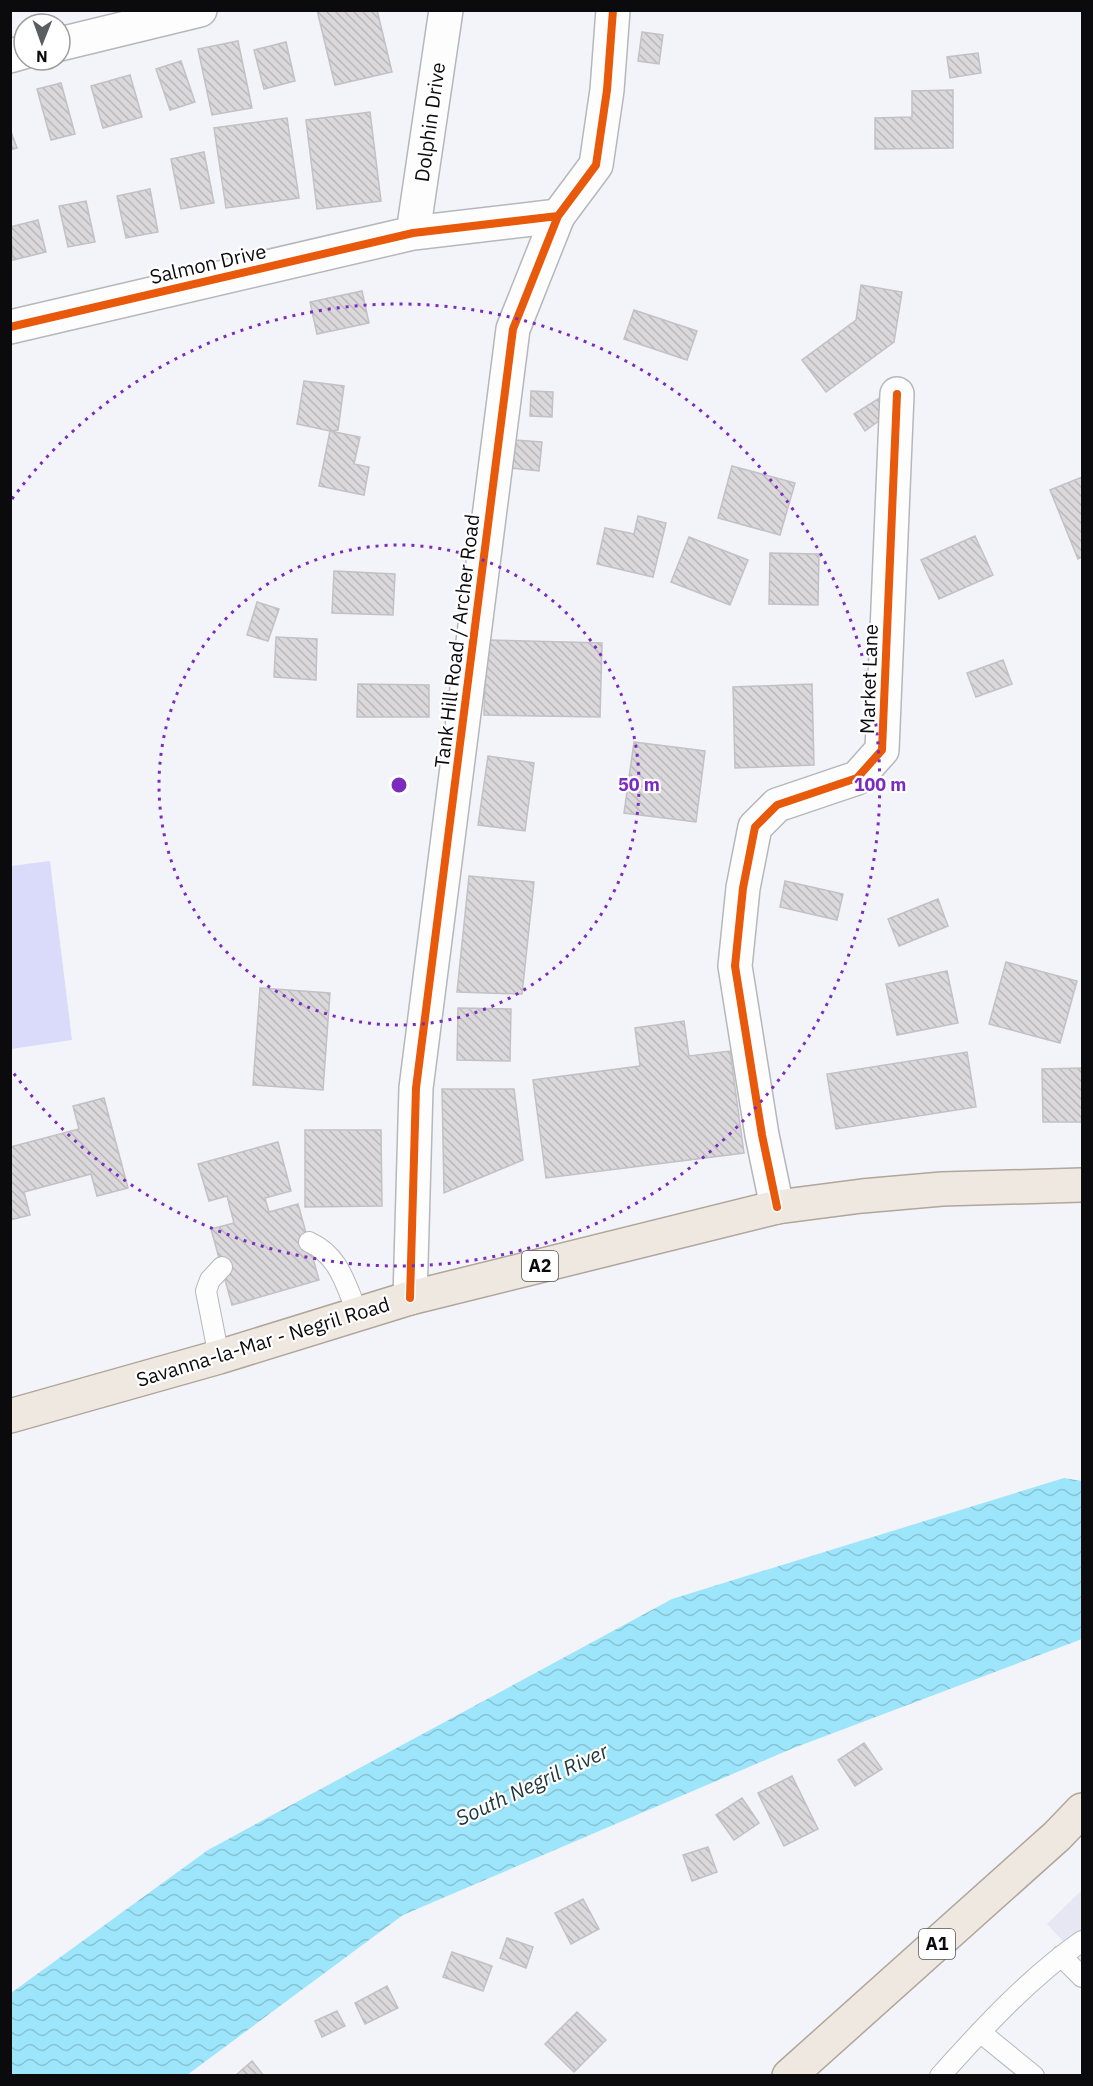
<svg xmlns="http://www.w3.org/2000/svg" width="1093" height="2086" font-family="'IBM Plex Sans',sans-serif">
<defs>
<pattern id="water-waves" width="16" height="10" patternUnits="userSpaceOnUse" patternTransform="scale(1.5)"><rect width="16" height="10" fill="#9ce5fa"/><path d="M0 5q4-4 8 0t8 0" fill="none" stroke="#85c3d5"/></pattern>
<pattern id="building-back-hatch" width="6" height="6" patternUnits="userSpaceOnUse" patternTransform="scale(1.5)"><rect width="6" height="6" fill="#dad8da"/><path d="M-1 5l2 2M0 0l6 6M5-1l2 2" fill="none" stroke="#bab8ba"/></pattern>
</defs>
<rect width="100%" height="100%" fill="#f3f4f9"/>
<path fill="#e6e7f2" d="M1082,1890v72l-35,-38z"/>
<path fill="#dadbfa" d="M50,861l22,179 -61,9v-183z"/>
<path fill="url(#water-waves)" d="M1064,1478l18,3v158l-291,110 -388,166 -216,160h-176v-82l197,-143 464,-251z"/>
<path fill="url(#building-back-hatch)" stroke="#c2c1c3" stroke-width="1.5" d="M317,10h60l15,62 -57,13z
M642,32l21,3 -4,29 -21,-3z
M238,41l14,67 -40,7 -14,-66z
M286,42l9,39 -31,8 -10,-39z
M978,53l3,20 -31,5 -3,-21z
M181,61l14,41 -25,8 -14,-41z
M130,75l12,42 -39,11 -12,-42z
M61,83l14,51 -24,6 -14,-51z
M953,90v58l-78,1v-31l37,-1v-26z
M370,112l11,89 -64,8 -11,-89z
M287,118l12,80 -73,10 -12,-80z
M10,129l7,19 -7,2z
M204,152l10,51 -33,6 -10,-50z
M150,189l8,43 -32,6 -9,-42z
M86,201l9,41 -27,5 -9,-41z
M38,220l8,32 -33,8 -3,-33z
M861,285l41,7 -8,50 -68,50 -24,-32 54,-40z
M362,291l7,32 -52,11 -7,-32z
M634,310l63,21 -10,29 -63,-21z
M304,381l40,5 -6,44 -8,1 -33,-7z
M531,391l22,1 -1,25 -22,-1z
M881,397l10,15 -26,19 -11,-17z
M330,431l30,6 -6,27 15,3 -5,28 -45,-9z
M514,440l28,2 -3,29 -28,-3z
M732,466l63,17 -15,52 -62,-17z
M1082,477v80l-4,2 -28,-69z
M638,516l28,7 -13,54 -56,-13 8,-36 29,6z
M975,536l18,39 -54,24 -18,-39z
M689,537l59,23 -18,45 -59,-23z
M770,553l49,1 -1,51 -49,-1z
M334,571l61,3 -2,41 -61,-2z
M257,602l22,7 -11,32 -21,-6z
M276,637l41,2 -1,41 -42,-3z
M486,640l116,3 -2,74 -116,-2z
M1003,660l9,24 -36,13 -9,-24z
M358,684l71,1v32h-72z
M812,684l2,81 -79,3 -2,-81z
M634,742l71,9 -9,71 -72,-9z
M488,756l46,7 -9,68 -47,-6z
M469,876l65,6 -12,112 -65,-2z
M785,881l58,13 -6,26 -57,-13z
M938,899l10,27 -49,20 -11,-27z
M1006,962l71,19 -17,62 -71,-19z
M947,971l11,52 -61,12 -11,-51z
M260,988l70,5 -7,97 -70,-5z
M458,1008l53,1 -1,52 -53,-1z
M684,1021l5,35 41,-5 14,102 -198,25 -13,-98 107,-14 -5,-38z
M967,1052l9,55 -140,22 -9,-55z
M1082,1068v54h-39l-1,-53z
M442,1089h72l9,71 -79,33z
M104,1098l24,90 -31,8 -6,-22 -67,18 6,23 -20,5v-73l69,-18 -6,-23z
M305,1130h76l1,76 -77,1z
M278,1142l13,49 -26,7 4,14 29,-8 21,76 -87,25 -21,-76 23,-6 -7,-27 -18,5 -11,-37z
M864,1743l18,26 -27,17 -17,-26z
M792,1776l26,53 -34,17 -26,-53z
M742,1798l17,25 -25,17 -18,-25z
M708,1847l9,25 -25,9 -9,-26z
M583,1899l16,30 -28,15 -16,-31z
M507,1938l26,9 -7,21 -26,-10z
M452,1952l40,14 -9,25 -40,-14z
M387,1986l11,22 -33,16 -10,-21z
M337,2011l8,15 -23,11 -7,-16z
M577,2012l29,28 -32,32 -29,-28z
M252,2061l12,15h-29z"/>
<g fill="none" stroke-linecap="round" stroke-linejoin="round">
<defs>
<path id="lane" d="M309,1242c31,14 36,42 49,72
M219,1357l-13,-66 4,-11 12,-13
M1061,1956l21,21
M980,2032l54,44
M940,2076c43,-48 89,-98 142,-135"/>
<path id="street" d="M60,44l140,-34
M10,56l14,-4
M413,233l33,-223
M10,327l403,-94 145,-17
M777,1207l-15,-72 -27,-169 8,-78 12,-61 22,-22 80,-27 25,-28 15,-356"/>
<path id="secondary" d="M410,1298l6,-210 97,-759 45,-113 38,-51 11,-75 6,-80"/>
<path id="primary" d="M10,1416l209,-59 191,-59 367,-91 85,-11 80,-7 140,-4
M789,2076l268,-240 25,-26"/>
</defs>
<use href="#lane" stroke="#b6b7ba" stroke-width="22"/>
<use href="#street" stroke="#b6b7ba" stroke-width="36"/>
<use href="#secondary" stroke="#b6b7ba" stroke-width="36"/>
<use href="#primary" stroke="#b0a69a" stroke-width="36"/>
<use href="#lane" stroke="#fdfdfe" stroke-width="20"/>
<use href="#street" stroke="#fdfdfe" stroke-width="33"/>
<use href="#secondary" stroke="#fdfdfe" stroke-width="33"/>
<use href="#primary" stroke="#efe8e0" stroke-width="33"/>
<defs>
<path id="cycleway" d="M10,327l403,-94 145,-17
M777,1207l-15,-72 -27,-169 8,-78 12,-61 22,-22 80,-27 25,-28 15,-356
M410,1298l6,-210 97,-759 45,-113 38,-51 11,-75 6,-80"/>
</defs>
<use href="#cycleway" stroke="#fff" stroke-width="11"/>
<use href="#cycleway" stroke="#e8590c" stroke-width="8"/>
</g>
<g fill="none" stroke="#7b2cbf" stroke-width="3" stroke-dasharray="3 6">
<circle cx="399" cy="785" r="240"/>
<path d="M12 499A481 481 0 1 1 12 1071"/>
</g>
<g text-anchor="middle" stroke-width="4.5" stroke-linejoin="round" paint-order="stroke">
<g fill="#fff" stroke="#545456" stroke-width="1.5">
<rect x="522" y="1251" width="36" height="30" rx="4.5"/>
<rect x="919" y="1929" width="36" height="30" rx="4.5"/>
</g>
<g font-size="18" font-weight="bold" fill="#0b0b0e">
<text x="540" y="1272">A2</text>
<text x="937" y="1950">A1</text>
</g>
<g font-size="20" fill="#0b0b0e" stroke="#fff">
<text transform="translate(430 122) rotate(-82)" y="7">Dolphin Drive</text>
<text transform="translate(208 264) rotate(-13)" y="7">Salmon Drive</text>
<text transform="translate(457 641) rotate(-83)" y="7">Tank Hill Road / Archer Road</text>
<text transform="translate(869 679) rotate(-88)" y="7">Market Lane</text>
<text transform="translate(263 1342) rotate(-17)" y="7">Savanna-la-Mar - Negril Road</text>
</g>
<g font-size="21" font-style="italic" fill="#1f373e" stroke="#fff">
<text transform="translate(532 1785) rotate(-25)" y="7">South Negril River</text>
</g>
</g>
<circle cx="399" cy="785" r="9" fill="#7b2cbf" stroke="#fff" stroke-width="3"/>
<g font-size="18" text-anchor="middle" font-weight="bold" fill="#7b2cbf" stroke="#fff" stroke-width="4.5" stroke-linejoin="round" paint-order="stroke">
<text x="639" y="791">50 m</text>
<text x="880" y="791">100 m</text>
</g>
<rect width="1093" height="2086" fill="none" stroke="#0b0b0e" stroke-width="24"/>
<g transform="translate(42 42) rotate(181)"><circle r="28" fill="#ffffff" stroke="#9d9d9f" stroke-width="1.5"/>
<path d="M0-4.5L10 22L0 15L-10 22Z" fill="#5c5d60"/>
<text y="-9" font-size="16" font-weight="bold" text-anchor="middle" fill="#0b0b0e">N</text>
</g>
</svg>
